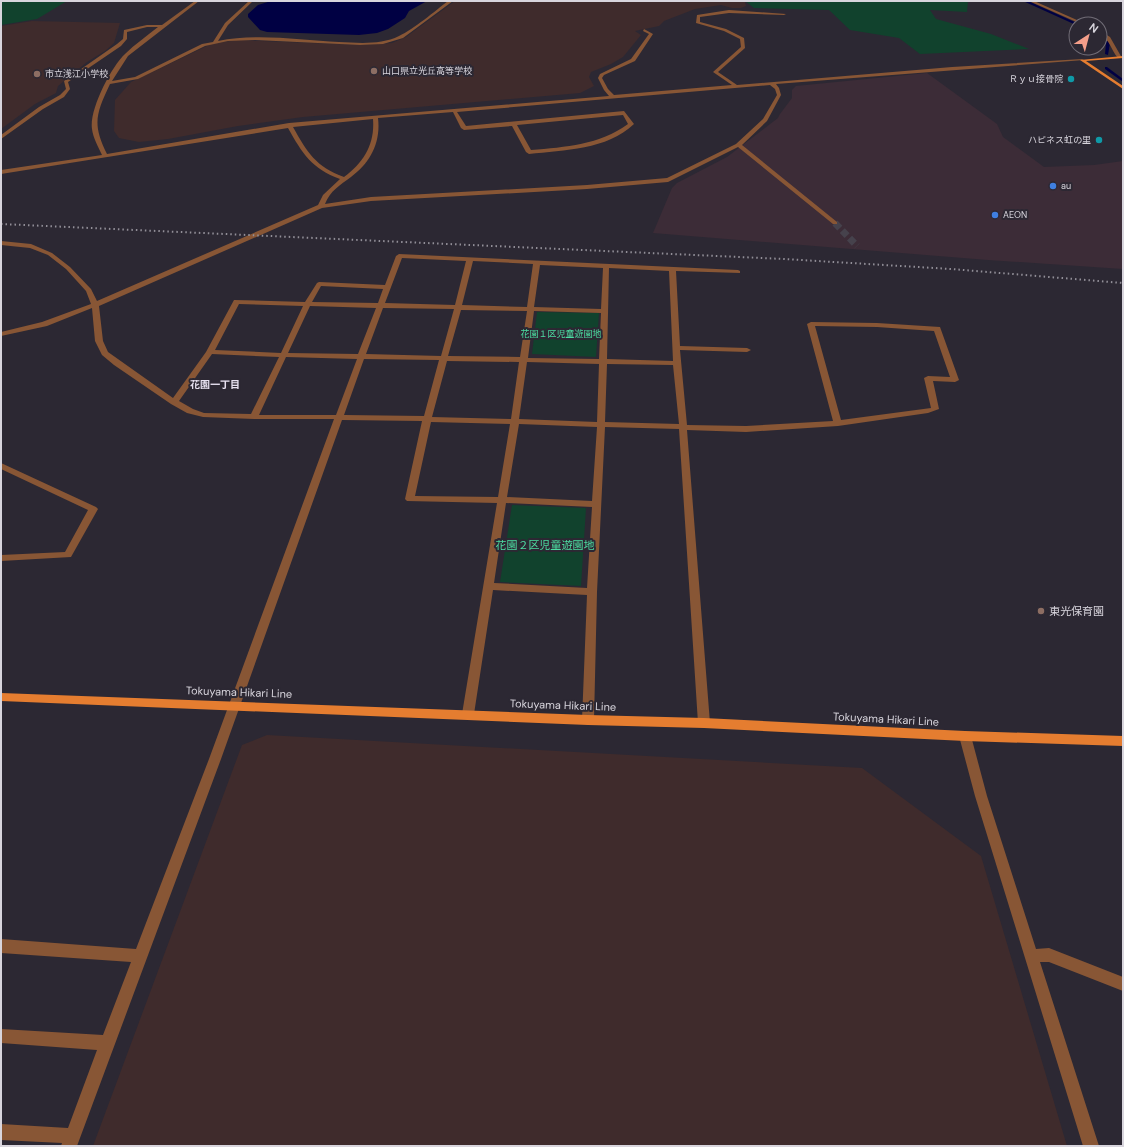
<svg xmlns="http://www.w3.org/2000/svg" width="1124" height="1147" font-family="'DM Sans','Noto Sans JP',sans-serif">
<rect width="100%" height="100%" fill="#2c2833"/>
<path fill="#3c2c37" d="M927,73l70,51 6,13 41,30 50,-2 29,-4v108l-135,-9 -335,-27 19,-45 5,-5 50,-26 51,-39 2,-4 12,-16v-8l4,-4z"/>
<path fill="#3f2b2c" d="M455,1h284l6,1 1,4 -5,2h-9l-11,-3 -26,4 -31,12 -5,5 -24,5 6,4 -18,22 -12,7 -20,8 -2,5 5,9 -14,7 -277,24 -65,9 -70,13 -29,3 -20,-4 -5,-7 1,-31 16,-18 80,-38 24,-4 128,5 29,-2 14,-6z
M32,21l88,2 -6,20 -9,8 -18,11 -29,24 -2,7 -21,11 -34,25v-103z
M267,735l595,33 119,88 86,290h-974l149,-401z"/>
<path fill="#11422d" d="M1,1h66l-30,18 -36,6z
M745,1h223l-1,11 -37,-2 6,9 55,15 38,15 -109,5 -21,-16 -49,-8 -21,-20 -75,-2z
M537,312l62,1 -3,44 -64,-3z
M512,505l74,3 -5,78 -81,-4z"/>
<path fill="#000043" d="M271,1h156l-18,10 -4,7 -17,11 -11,4 -18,2 -92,-3 -7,-2 -12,-13v-3l10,-9z"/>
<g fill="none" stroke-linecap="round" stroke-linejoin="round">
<path fill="#000043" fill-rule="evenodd" d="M1023,1h5l51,23 -3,1z
M1100,34l10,9 -2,12 -3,-1 1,-11 -6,-6z
M1105,67h2l16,12v3l-18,-13z"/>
<path stroke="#46424c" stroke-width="7" stroke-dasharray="7 3.5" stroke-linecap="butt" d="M835,223l22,23"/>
<path fill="#885635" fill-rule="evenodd" d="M195,1h4l-71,55 -16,25 23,-4 67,-33 11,-2 12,-19 24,-22h4l-25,24 -10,16c38,-8 83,-1 121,1 20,1 42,3 60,-6 15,-7 36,-25 49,-35h5l-50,37 -20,6 -23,1 -105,-5 -27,1 -23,5 -67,33 -28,5c-14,30 -18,40 -3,70l182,-31 320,-27 -5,-6 -6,-12 2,-4 31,-15 18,-25 -6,-3 1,-2 9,5 -18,27 -31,14 -2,3 6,11 6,6 118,-10 -19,-13 28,-25 -1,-8 -16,-8 -28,-8 1,-8 32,-5 57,4 -2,1 -55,-2 -29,4v5l26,7 18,9 1,10 -27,24 19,13 215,-18 130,-8 2,1 -308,24 3,4 2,7 -14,26 -25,24 95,77v2h-4l-95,-77 -70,35 -81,7 -216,12 -49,7 -223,98 4,35 5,11 65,46 33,-46 28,-52 71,2 12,-19 2,-1 66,3 11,-29 3,-2 339,16 2,1v2l-64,-2 4,75 67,2 4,2 -4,2 -67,-2 7,75 59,1 87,-5 -26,-97 4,-2 66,1 63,4 19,53 -4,2 -22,-1 6,28 -11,4 -90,13 -92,6 -59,-2 23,293 -2,3 -4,2 -4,-2 -2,-3 -19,-294 -74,-2 -8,165 -3,128 -2,3 -4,2 -4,-2 -2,-3 5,-125 -94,-5 -19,124 -2,3 -4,2 -4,-2 -2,-3 35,-211 -90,-2 -2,-2 17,-78 -80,-1 -121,339 -144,387h-16l1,-3 -61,-3v-16l67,4 29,-78 -96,-7v-14l102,6 28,-73 -130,-9v-14l135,10 73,-190 125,-340h-80l-51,-2 -16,-4 -16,-9 -57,-39 -12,-10 -7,-14 -3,-33 -45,18 -46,10v-4l41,-10 49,-18 -5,-13 -20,-22 -18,-14 -18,-7 -29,-3v-4l30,3 21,9 18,14 21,22 6,12 221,-96 5,-10 17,-16c-28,-10 -38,-26 -52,-51l-287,46v-4l101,-15c-4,-9 -9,-17 -10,-26 -3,-19 19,-62 33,-75 10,-10 22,-18 33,-27h-11l-20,5v7l-6,7 -53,36 2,7 -6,8 -21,12 -42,30v-4l38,-28 21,-12 6,-6 -2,-8 53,-37 6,-5 1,-9 23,-5h15zM770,85l5,4 2,6 -14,24 -27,25 -69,34 -80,7 -216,12 -46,7c5,-13 15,-19 26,-27 19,-14 30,-34 27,-59l75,-6 8,16 3,2 48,-4 14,26 3,2c35,-4 78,-4 105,-30l-10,-13 -158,15 -9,-14zM623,115l5,9c-29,21 -62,23 -97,26l-14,-25zM373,119c2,25 -9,43 -29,58 -28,-10 -37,-25 -51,-50zM402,258l64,3 -11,44 -70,-2zM473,261l60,3 -6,43 -65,-2zM540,265l63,3 -2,41 -67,-2zM609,268l60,3 4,90 -66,-2zM321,286l62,3 -5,14 -66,-1zM239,304l64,2 -22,47 -66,-3zM310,306l66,2 -18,46 -70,-1zM383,308l71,1 -13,47 -75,-2zM461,310l66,1 -7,46 -72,-1zM534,311l67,2 -2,46 -71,-1zM815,326l62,1 57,4 16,46 -22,-1 -4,2 7,30 -90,12zM212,354l67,3 -28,57 -47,-1 -11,-4 -14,-8zM286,357l71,2 -21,56h-77zM364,359l75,1 -15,56 -80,-1zM447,361l72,1 -8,57 -79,-2zM527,362l72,2 -2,58 -78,-3zM607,364l66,1 6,59 -74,-2zM431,422l79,2 -12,73 -83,-1zM519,424l78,3 -5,74 -85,-4zM506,503l86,4 -5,81 -93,-5z
M1029,1h5l52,23h-5z
M1100,31l10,6 12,21h-4c-7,-8 -8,-18 -18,-24z
M1,463l95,44 2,2 -27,48 -70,4v-6l64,-3 23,-42 -87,-41z
M965,731l4,2 2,3 16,60 49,153 13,-1 74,29v14l-74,-29h-9l59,184h-16l-108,-350 -16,-60 2,-3z"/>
<path fill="#e57d30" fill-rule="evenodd" d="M1123,56v2l-37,3 37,25v3l-43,-29z
M1,693l587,22 116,3 261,13 158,5v10l-158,-5 -261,-13 -116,-3 -587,-24z"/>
<path stroke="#928f98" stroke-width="2" stroke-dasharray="1.5 3" stroke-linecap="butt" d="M1,224l783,35 167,10 172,14"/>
</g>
<g fill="#8d6e63" stroke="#2c2833" stroke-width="1.5">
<circle cx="374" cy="71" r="4"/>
<circle cx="37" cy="74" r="4"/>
<circle cx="1041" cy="611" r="4"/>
</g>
<g fill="#0f9aa8" stroke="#2c2833" stroke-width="1.5">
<circle cx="1071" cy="79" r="4"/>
<circle cx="1099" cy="140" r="4"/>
</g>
<g fill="#3f7fe0" stroke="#2c2833" stroke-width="1.5">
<circle cx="1053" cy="186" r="4"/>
<circle cx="995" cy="215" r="4"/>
</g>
<g text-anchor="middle" stroke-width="4" stroke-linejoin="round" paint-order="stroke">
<g font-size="9" fill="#d8d5dd" stroke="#2c2833" text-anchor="start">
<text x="382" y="74">山口県立光丘高等学校</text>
<text x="45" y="77">市立浅江小学校</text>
<text x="1063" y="82" text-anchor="end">Ｒｙｕ接骨院</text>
<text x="1091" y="143" text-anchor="end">ハピネス虹の里</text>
<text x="1061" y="189">au</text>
<text x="1003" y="218">AEON</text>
</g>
<g font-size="9" fill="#4cdea2" stroke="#2c2833">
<text x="561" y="337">花園１区児童遊園地</text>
</g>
<g font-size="10" font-weight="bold" fill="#e7e1f0" stroke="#2c2833">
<text x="215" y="388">花園一丁目</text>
</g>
<g font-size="11" fill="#4cdea2" stroke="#2c2833">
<text x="545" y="549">花園２区児童遊園地</text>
</g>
<g font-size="11" fill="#d8d5dd" stroke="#2c2833" text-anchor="start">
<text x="1049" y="615">東光保育園</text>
</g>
<g font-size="11" fill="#d8d5dd" stroke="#2c2833">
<text transform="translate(239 692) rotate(2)" y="4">Tokuyama Hikari Line</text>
<text transform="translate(563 705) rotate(2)" y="4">Tokuyama Hikari Line</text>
<text transform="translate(886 719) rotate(3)" y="4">Tokuyama Hikari Line</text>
</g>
</g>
<rect width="1124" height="1147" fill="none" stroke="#d8d5dd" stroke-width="4"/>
<g transform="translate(1088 36) rotate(36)"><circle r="19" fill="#2c2833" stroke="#716d77"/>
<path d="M0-3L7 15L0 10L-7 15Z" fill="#f49e8a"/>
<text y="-6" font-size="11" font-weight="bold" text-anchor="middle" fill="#d8d5dd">N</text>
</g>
</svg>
